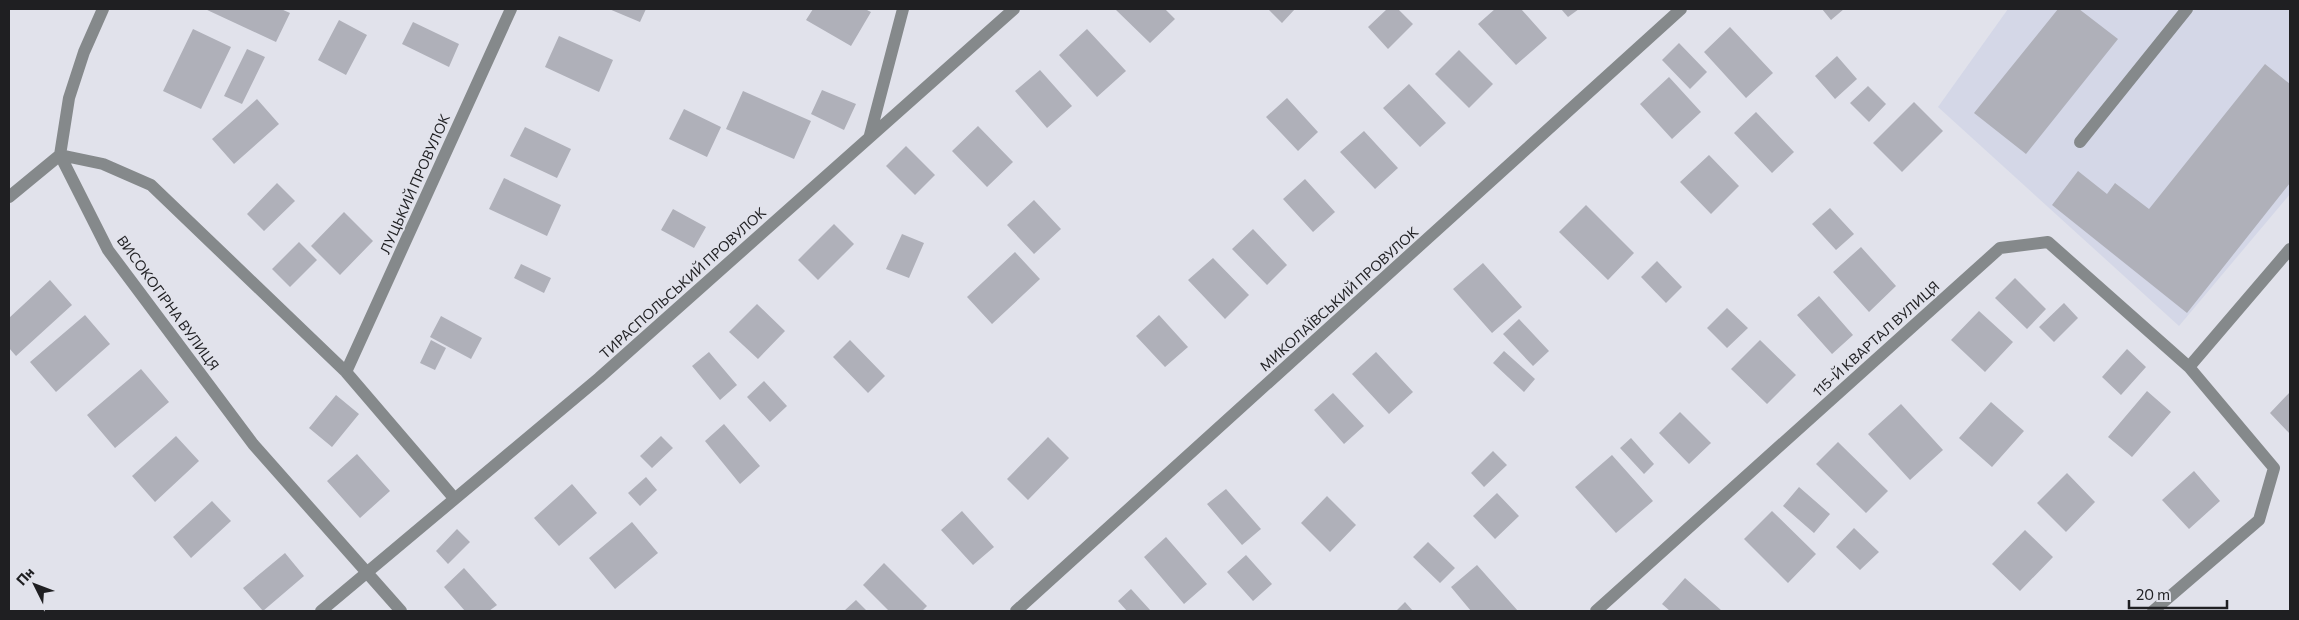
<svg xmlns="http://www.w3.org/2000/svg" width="2299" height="620" font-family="Commissioner,sans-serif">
<rect width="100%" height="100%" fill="#e1e2eb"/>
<path fill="#d4d7e7" d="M2008,9h282v185l-111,132 -241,-219z"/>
<path fill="#afb0b9" d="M205,9h76l9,4 -14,29z
M609,9h37l-6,13z
M813,9h52l6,3 -20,34 -45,-26z
M1115,9h50l10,10 -25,24z
M1268,9h27l-13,14z
M1387,9h11l15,15 -25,25 -20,-22z
M1495,9h26l26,29 -31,27 -38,-41z
M1561,9h18l-11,8z
M1822,9h22l-13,11z
M2058,9h21l39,30 -92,115 -52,-41z
M339,20l28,15 -21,40 -28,-15z
M413,22l46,22 -10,23 -47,-23z
M1730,27l43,46 -27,25 -42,-46z
M193,29l38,18 -30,62 -38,-18z
M1087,29l39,42 -29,26 -38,-42z
M559,36l54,24 -14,32 -54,-25z
M1679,43l28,29 -17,17 -28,-29z
M247,49l18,8 -23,47 -18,-8z
M1459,50l34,34 -24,24 -34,-34z
M1837,56l20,23 -22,20 -20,-23z
M2265,64l25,20v99l-103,130 -135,-108 26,-34 29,23 8,-11 34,26z
M1040,70l32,36 -25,22 -32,-37z
M1669,77l32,35 -29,27 -32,-35z
M1409,84l37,39 -26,24 -37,-39z
M1868,86l18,18 -17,18 -19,-19z
M822,90l34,14 -12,26 -33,-16z
M743,91l68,30 -17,38 -68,-30z
M1287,98l31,34 -20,19 -32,-34z
M257,99l22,25 -45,40 -22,-25z
M1914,102l29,29 -41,41 -29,-29z
M684,109l37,18 -14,30 -38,-18z
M1756,112l38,40 -22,21 -38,-40z
M978,126l35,36 -26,25 -35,-36z
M525,127l46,22 -14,29 -47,-22z
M1364,131l34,37 -23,21 -35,-37z
M906,146l29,29 -20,20 -29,-29z
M1709,155l30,31 -28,28 -31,-32z
M504,178l57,27 -14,31 -58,-27z
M1305,179l30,33 -22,20 -30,-33z
M277,183l18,18 -31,30 -17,-17z
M1034,200l27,29 -27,25 -27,-29z
M1586,205l48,48 -26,27 -49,-48z
M1830,208l24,26 -18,16 -24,-26z
M673,209l33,18 -12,21 -33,-18z
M344,212l29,29 -33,34 -29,-29z
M834,224l20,20 -36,36 -20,-20z
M1253,229l34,36 -20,20 -35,-36z
M902,234l22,9 -15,35 -23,-9z
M299,242l18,18 -27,27 -18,-18z
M1861,247l35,39 -27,26 -36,-40z
M1015,252l25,27 -48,45 -25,-27z
M1213,258l36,37 -24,24 -37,-39z
M1657,261l25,26 -16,16 -25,-26z
M1483,263l39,44 -30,26 -39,-44z
M521,264l30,14 -7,15 -30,-15z
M2015,278l31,31 -19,20 -32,-31z
M50,280l22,25 -56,51 -7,-8v-30z
M1819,296l34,39 -21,19 -35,-39z
M2064,303l14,15 -24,24 -15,-15z
M757,304l28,27 -27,28 -29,-27z
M1727,308l21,20 -21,20 -20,-20z
M1979,311l34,31 -28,30 -34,-32z
M85,315l25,29 -54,48 -26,-30z
M1159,315l29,32 -23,20 -29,-31z
M441,316l41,22 -11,21 -41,-22z
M1519,319l30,32 -16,15 -30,-32z
M431,340l15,8 -11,22 -15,-7z
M850,340l35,36 -17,17 -35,-36z
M1760,340l36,35 -29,29 -36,-35z
M2127,349l19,18 -25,28 -19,-18z
M1504,351l31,28 -11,13 -31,-29z
M709,352l28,33 -17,15 -28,-34z
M1376,352l37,40 -24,22 -37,-40z
M141,369l28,33 -54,46 -28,-33z
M764,381l23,25 -17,16 -23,-25z
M2147,391l24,21 -39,45 -24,-20z
M2290,392v42l-20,-21z
M1333,393l31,33 -20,18 -30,-34z
M336,395l23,19 -27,33 -23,-19z
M1991,402l33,29 -32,36 -33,-29z
M1901,404l42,46 -33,30 -42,-46z
M1680,412l31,31 -22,21 -30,-31z
M724,424l36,42 -20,18 -35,-43z
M176,436l23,25 -44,41 -23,-26z
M661,436l12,12 -21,20 -12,-12z
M1048,437l21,21 -41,42 -21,-21z
M1631,438l23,26 -10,10 -24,-26z
M1838,442l50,49 -22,22 -50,-49z
M1493,451l14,14 -23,22 -13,-14z
M357,454l33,37 -30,27 -33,-37z
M1612,455l41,46 -37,32 -41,-46z
M2194,471l26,30 -31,28 -27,-29z
M2067,473l28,29 -29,30 -29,-29z
M646,477l11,13 -17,16 -12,-13z
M572,484l25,29 -38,33 -25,-28z
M1799,487l31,27 -16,19 -31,-27z
M1226,489l35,40 -19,16 -35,-41z
M1497,493l22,23 -24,23 -22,-23z
M1327,496l29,29 -26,27 -29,-29z
M212,501l19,20 -40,37 -18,-21z
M962,511l32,36 -21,18 -32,-35z
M1772,511l44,43 -28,29 -44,-44z
M632,522l26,31 -43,36 -26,-31z
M1854,528l25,24 -19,18 -24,-23z
M457,529l13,13 -22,22 -12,-13z
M2025,530l28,27 -33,34 -28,-27z
M1166,537l41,47 -23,20 -40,-47z
M1428,542l27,26 -15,15 -27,-26z
M285,553l19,23 -41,35 -20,-23z
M1246,555l26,29 -19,17 -26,-29z
M884,563l43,43 -5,5h-33l-26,-26z
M1477,565l41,46h-47l-20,-24z
M464,568l33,37 -8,6h-24l-21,-24z
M1685,578l37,33h-52l-8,-7z
M1131,589l20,22h-24l-9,-10z
M856,600l11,11h-23z
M1405,602l8,9h-17z"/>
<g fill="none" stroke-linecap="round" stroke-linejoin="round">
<path stroke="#85898b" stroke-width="12" d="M2080,142l107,-133"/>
<path stroke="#85898b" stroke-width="12" d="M870,135l33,-126
M60,155l48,95 145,194 148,167
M60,155l43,9 48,21 195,187 108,126
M60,155l9,-57 15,-46 19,-43
M9,197l51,-42
M2189,367l101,-118
M346,372l165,-363
M321,611l278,-233 415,-369
M1016,611l665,-602
M1596,611l404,-363 48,-6 141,125 85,101 -15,52 -106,91"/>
</g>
<g text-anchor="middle" stroke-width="4" stroke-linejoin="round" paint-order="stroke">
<g font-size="14" fill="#1f1f22" stroke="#e1e2eb">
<text transform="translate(415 184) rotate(-66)" y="5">ЛУЦЬКИЙ ПРОВУЛОК</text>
<text transform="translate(683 283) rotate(-42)" y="5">ТИРАСПОЛЬСЬКИЙ ПРОВУЛОК</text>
<text transform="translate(1339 299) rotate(-42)" y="5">МИКОЛАЇВСЬКИЙ ПРОВУЛОК</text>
<text transform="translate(168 303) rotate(54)" y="5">ВИСОКОГІРНА ВУЛИЦЯ</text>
<text transform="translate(1876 339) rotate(-42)" y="5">115-Й КВАРТАЛ ВУЛИЦЯ</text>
</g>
</g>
<rect width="2299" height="620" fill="none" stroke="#1f1f22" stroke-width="20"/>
<g transform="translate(35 585) rotate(312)" stroke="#e1e2eb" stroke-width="4" paint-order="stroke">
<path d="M0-4L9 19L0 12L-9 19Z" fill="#1f1f22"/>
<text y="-8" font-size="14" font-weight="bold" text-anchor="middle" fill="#1f1f22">Пн</text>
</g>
<path d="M2129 600v8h98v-8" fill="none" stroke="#1f1f22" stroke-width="2.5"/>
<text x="2136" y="600" font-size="15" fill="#1f1f22" stroke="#e1e2eb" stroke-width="4" paint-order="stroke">20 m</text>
</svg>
